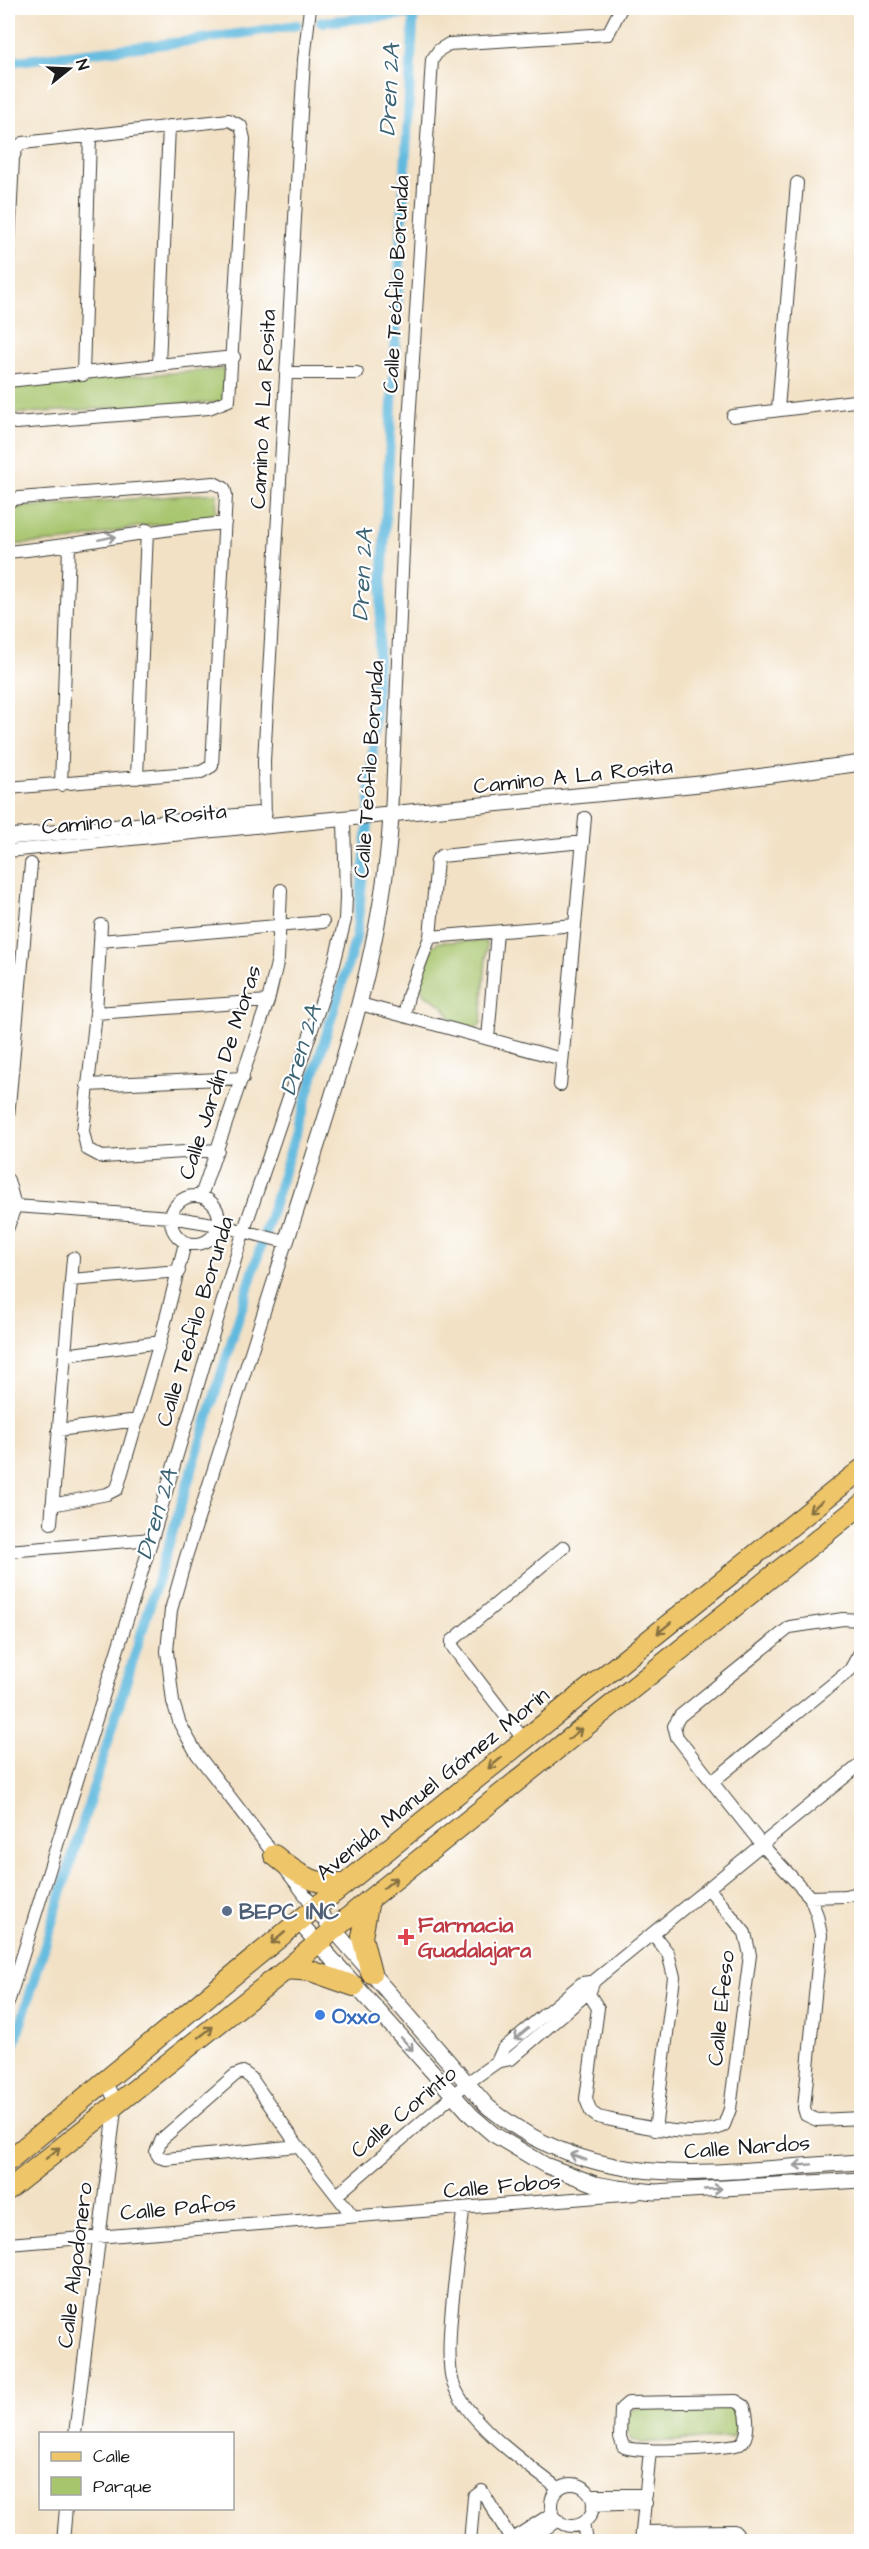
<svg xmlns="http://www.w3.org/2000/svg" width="869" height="2549" font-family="'Architects Daughter',sans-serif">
<rect width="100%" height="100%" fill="#fff"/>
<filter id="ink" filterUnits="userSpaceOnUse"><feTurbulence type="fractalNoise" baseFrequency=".0167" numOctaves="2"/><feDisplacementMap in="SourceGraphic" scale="12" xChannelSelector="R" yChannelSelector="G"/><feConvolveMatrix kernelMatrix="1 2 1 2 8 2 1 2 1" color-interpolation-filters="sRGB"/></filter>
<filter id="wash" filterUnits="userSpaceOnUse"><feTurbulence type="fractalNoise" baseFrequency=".008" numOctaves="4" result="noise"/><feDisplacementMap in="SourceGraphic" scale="24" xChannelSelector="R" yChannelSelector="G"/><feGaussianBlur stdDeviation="1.35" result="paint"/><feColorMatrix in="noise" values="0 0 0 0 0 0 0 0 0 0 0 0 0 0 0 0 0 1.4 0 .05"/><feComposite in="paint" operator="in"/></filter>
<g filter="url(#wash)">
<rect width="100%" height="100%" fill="#f2e1c5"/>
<path fill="#a7c56d" stroke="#627044" stroke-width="1.5" d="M225,369l-2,33 -215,12v-29z
M217,493l-1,26 -74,7 -73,15 -61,4v-37z
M484,941l3,4 -6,79 -6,5 -23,-9 -10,-15 -16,-10 -8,-10 14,-39 7,-4z
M731,2407l8,7 -2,17 -5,6 -91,6 -9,-3c-7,-11 -10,-27 5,-32z"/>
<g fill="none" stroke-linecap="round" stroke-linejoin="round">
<path stroke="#61b9de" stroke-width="10" d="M321,22l153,-14
M8,62l182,-21 107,-16
M8,2065l348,-1127 13,-120 45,-810"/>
</g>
</g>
<g filter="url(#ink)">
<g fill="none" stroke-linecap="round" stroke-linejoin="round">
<defs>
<path id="minor" d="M8,262l5,-104 4,-11 6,-4 206,-23 12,6 3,13 -15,261 -20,8 -193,15 -8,-2
M159,365l10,-239
M287,373h70
M83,375l7,-240
M8,381l226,-24
M778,409l19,-226
M733,416l129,-16
M8,501l11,-3 195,-15 10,5 2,7 -14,271 -11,6 -193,16
M8,552c73,-7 144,-23 217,-29
M137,778l10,-248
M61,785l8,-239
M391,816l17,-378 24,-378 7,-10 10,-6 159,-10 13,-26
M8,851l257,-25 -1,-65 40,-701 6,-52
M101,925l-5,88 -13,118 4,18 15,8 116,-7
M430,937l145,-12
M100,941l223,-19
M360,1004l202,55
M96,1013l172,-12
M404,1016l4,-20 22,-59 7,-77 4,-4 142,-14
M488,1039l9,-107
M87,1085l156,-7
M560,1085l25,-267
M8,1117l23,-253
M8,1180l7,26 -7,21
M171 1220a24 24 0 1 1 48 0a24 24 0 1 1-48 0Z
M201,1196l67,-195 10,-42 3,-69
M15,1206l156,11 48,8 67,17 -100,315 -15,53 -4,41 6,51 7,22 17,30 118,154
M71,1280l108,-9
M65,1355l95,-13
M58,1430l80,-10
M52,1505l55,-11 10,-5 43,-147 25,-99
M51,1523l22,-265
M8,1551l144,-12
M862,1620l-19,-1 -53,8 -110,89 -6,10 3,11 35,45 50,63 48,52 7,18 4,20 -17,173 2,7 11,5 45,-2
M524,1740l-72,-94v-5l112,-94
M712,1782l138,-112 12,-21
M810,1897l35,-1 17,-4
M654,1935l14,18 6,24 -19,153
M582,1983l16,25 -12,91 5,13 7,5c29,6 102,25 126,8l6,-16 20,-154 -5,-22 -36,-44
M8,2003l144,-464 91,-306 91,-269 11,-44 1,-23 -2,-76
M497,2062l6,-13 79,-66 8,-1
M298,2146l-132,13 -7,-2 -3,-5 6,-13 73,-64 8,-3 8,6 47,68 54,69
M337,2195l130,-112 30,-21 14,-3 79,-68 4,-10 268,-218
M463,2210c-3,39 -21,140 -10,173 14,40 73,81 106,106
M8,2244l628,-50
M736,2401l8,5c4,11 6,31 -4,38 -16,4 -108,11 -117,2l-3,-9 1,-28 7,-6z
M75,2434l41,-332 -11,-21
M551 2505a21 21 0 1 1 42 0a21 21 0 1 1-42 0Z
M591,2495h55
M593,2505l53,-2
M583,2523l3,19
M643,2532l91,-1 5,5v6
M512,2539l41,-26
M63,2542l3,-34
M470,2542l4,-45 8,-6 31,51
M526,2542l32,-22
M641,2542l9,-92"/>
<path id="tertiary" d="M265,826l445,-43 152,-20
M8,837l256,-23
M286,1242c44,-140 96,-279 105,-426
M315,1908l172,198c115,95 239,62 375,56
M298,1921l174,195 21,18 52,31 50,19 23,4 37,4 207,-12"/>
<path id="primary" d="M274,1855c24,20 39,30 71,29
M369,1900l-7,37 9,36
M287,1969l24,2 43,15
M8,2161l307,-253 547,-439
M8,2190l279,-221 82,-69 493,-396"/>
</defs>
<use href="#minor" stroke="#3c3a35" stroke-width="14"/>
<use href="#tertiary" stroke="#3c3a35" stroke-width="17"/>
<use href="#primary" stroke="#3c3a35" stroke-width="22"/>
<use href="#minor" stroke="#fff" stroke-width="12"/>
<use href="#tertiary" stroke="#fff" stroke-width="15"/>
<use href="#primary" stroke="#eec569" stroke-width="20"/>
</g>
<defs><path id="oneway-shaft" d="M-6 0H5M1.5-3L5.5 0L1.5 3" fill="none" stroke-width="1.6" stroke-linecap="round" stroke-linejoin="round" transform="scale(1.5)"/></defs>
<g stroke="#999">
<use href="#oneway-shaft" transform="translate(107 538) rotate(-12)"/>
<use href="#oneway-shaft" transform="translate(521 2034) rotate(140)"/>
<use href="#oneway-shaft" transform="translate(407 2044) rotate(48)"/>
<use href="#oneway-shaft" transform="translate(578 2157) rotate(-159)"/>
<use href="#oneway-shaft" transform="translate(803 2165) rotate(176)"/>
<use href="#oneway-shaft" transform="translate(713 2189) rotate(-3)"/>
</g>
<g stroke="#857042">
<use href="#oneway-shaft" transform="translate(816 1506) rotate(141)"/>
<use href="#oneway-shaft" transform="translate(664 1628) rotate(141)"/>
<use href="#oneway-shaft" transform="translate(575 1734) rotate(-39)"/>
<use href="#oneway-shaft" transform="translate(495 1763) rotate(141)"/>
<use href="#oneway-shaft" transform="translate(390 1883) rotate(-39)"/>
<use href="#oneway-shaft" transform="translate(278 1938) rotate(140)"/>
<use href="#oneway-shaft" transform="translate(206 2032) rotate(-38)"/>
<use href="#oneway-shaft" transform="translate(53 2153) rotate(-39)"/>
</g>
</g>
<circle fill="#5c6f8a" stroke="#fff" stroke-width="2" cx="227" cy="1911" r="6"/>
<path fill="#e0444e" stroke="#fff" stroke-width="2" d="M403 1928h6v6h6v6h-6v6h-6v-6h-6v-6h6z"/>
<circle fill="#3f7fe0" stroke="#fff" stroke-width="2" cx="320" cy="2015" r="6"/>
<g text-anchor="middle" stroke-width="4.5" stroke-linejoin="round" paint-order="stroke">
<g font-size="22" fill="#1c1c1c" stroke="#fff">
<text transform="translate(395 284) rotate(-87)" y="8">Calle Teófilo Borunda</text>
<text transform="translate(262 409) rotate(-87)" y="8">Camino A La Rosita</text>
<text transform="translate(368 769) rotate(-86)" y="8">Calle Teófilo Borunda</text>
<text transform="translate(573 775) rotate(-6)" y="8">Camino A La Rosita</text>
<text transform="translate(134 818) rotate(-5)" y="8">Camino a la Rosita</text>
<text transform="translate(219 1072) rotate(-72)" y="8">Calle Jardín De Moras</text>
<text transform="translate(194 1321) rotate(-73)" y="8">Calle Teófilo Borunda</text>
<text transform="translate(432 1783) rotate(-39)" y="8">Avenida Manuel Gómez Morín</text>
<text transform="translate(720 2008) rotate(-84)" y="8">Calle Efeso</text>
<text transform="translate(403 2111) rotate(-40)" y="8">Calle Corinto</text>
<text transform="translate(747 2146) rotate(-4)" y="8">Calle Nardos</text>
<text transform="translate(502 2185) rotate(-5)" y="8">Calle Fobos</text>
<text transform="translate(178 2207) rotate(-5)" y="8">Calle Pafos</text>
<text transform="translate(74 2265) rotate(-83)" y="8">Calle Algodonero</text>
</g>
<g font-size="22" font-weight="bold" fill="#4e5e75" stroke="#fff" text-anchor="start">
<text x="239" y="1919">BEPC INC</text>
</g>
<g font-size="22" font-weight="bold" fill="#be3a42" stroke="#fff" text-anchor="start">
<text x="418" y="1932">Farmacia<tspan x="418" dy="25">Guadalajara</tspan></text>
</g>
<g font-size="22" font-weight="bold" fill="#366cbe" stroke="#fff" text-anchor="start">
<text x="332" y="2023">Oxxo</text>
</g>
<g font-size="24" font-style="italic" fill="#3b6373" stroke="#fff">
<text transform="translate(389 90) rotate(-87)" y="8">Dren 2A</text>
<text transform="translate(362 575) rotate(-87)" y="8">Dren 2A</text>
<text transform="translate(300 1050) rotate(-73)" y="8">Dren 2A</text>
<text transform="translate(156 1514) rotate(-73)" y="8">Dren 2A</text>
</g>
</g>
<rect width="869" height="2549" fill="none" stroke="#fff" stroke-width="30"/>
<rect x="39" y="2432" width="195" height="78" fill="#ffffff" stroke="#a4a4a4" stroke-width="1.5"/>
<rect x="51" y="2452" width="30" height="9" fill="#eec569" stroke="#a4a4a4" stroke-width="1.5"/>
<text x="93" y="2462" font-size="18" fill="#1c1c1c">Calle</text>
<rect x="51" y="2477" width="30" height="18" fill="#a7c56d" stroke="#a4a4a4" stroke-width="1.5"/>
<text x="93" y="2492" font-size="18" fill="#1c1c1c">Parque</text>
<g transform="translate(69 69) rotate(72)" stroke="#ffffff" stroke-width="4.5" paint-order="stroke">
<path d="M0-4.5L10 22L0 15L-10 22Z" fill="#1c1c1c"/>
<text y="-9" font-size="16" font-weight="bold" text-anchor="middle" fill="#1c1c1c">N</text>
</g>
</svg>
